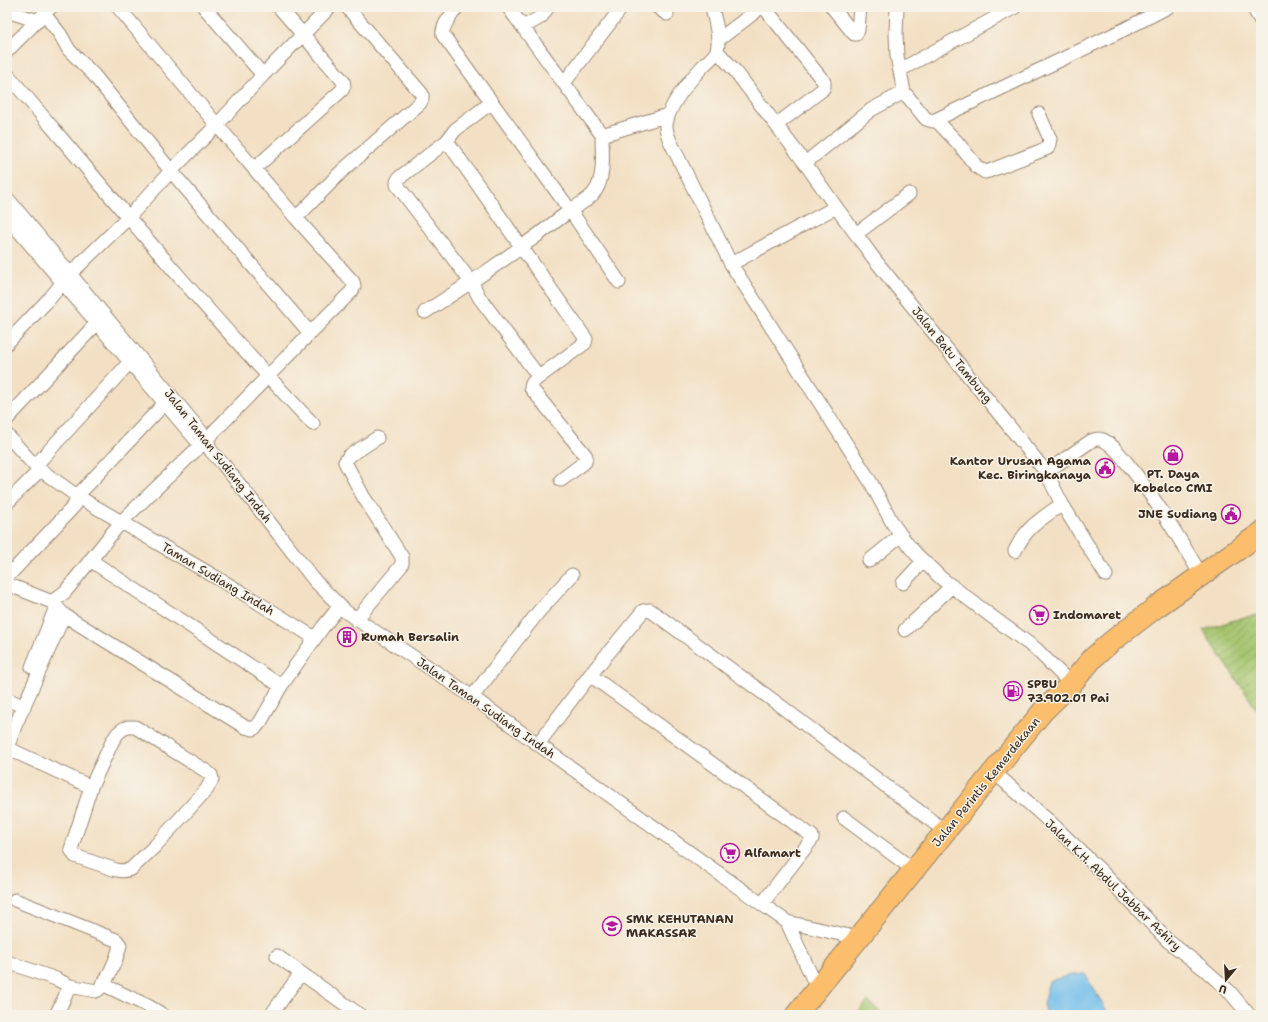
<svg xmlns="http://www.w3.org/2000/svg" width="1268" height="1022" font-family="'Shantell Sans',sans-serif">
<defs>
<pattern id="garden-furrows" width="10" height="10" patternUnits="userSpaceOnUse"><rect width="10" height="10" fill="#a3c36c"/><path d="M-1 1l2-2M0 10L10 0M9 11l2-2" fill="none" stroke="#869f58"/></pattern>
</defs>
<rect width="100%" height="100%" fill="#f7f3e8"/>
<filter id="ink" filterUnits="userSpaceOnUse"><feTurbulence type="fractalNoise" baseFrequency=".025" numOctaves="2"/><feDisplacementMap in="SourceGraphic" scale="8" xChannelSelector="R" yChannelSelector="G"/><feConvolveMatrix kernelMatrix="1 2 1 2 8 2 1 2 1" color-interpolation-filters="sRGB"/></filter>
<filter id="wash" filterUnits="userSpaceOnUse"><feTurbulence type="fractalNoise" baseFrequency=".012" numOctaves="4" result="noise"/><feDisplacementMap in="SourceGraphic" scale="16" xChannelSelector="R" yChannelSelector="G"/><feGaussianBlur stdDeviation="0.9" result="paint"/><feColorMatrix in="noise" values="0 0 0 0 0 0 0 0 0 0 0 0 0 0 0 0 0 1.4 0 .05"/><feComposite in="paint" operator="in"/></filter>
<g filter="url(#wash)">
<rect width="100%" height="100%" fill="#f3e0c4"/>
<path fill="url(#garden-furrows)" stroke="#6f7645" d="M1261,615v101l-58,-86 41,-13z"/>
<path fill="#a3c36c" stroke="#6f7645" d="M868,1001l13,12 -2,2h-23z"/>
<path fill="#70bdea" stroke="#567484" d="M1085,974l23,39 6,2h-68l-3,-11 6,-23 22,-6z"/>
</g>
<g filter="url(#ink)">
<g fill="none" stroke-linecap="round" stroke-linejoin="round">
<defs>
<path id="minor" d="M118,7l99,118 46,-50 67,-68
M204,7l59,68
M457,7c-5,8 -16,19 -14,28l127,175 49,72
M508,7l94,128
M657,7l10,7
M712,7c2,12 9,31 5,43 -2,6 -10,12 -14,16 -12,13 -36,41 -37,60 0,5 2,10 4,15l61,123 139,217 23,43 12,17 11,13 25,24 50,38 45,33 35,35
M764,7l60,75v5l-2,3 -46,35
M832,7l22,27h2l2,-4 2,-23
M1253,7l8,14
M7,11l31,10
M44,14l16,20 9,16 24,24 78,97 139,162
M523,27l18,-10 7,-10
M718,40l37,-28 4,-5
M7,51l44,-44
M717,51l19,21 69,91 31,44 39,53 171,212 45,-31c4,-2 8,-3 12,-1 10,4 17,15 24,23 28,35 51,73 74,112
M900,70l115,-63
M7,74c100,118 199,238 306,350
M564,83l58,-76
M904,92l22,27 7,2 192,-92 43,-22
M492,102l-37,28 -8,11 139,198 -1,4 -46,34c-4,3 -8,6 -8,11l55,68 -1,6 -24,18
M936,120l21,22 20,25 8,5 4,-1 59,-23 2,-9 -11,-25
M447,141l-48,37 -2,4v3l75,98 7,14 60,80
M805,163l66,-53 33,-18 -7,-36 -1,-22 1,-27
M254,169l88,-79 2,-4 -1,-5 -64,-74
M7,198l200,241 4,12 12,13 36,45 56,72 31,31 112,75 329,235 71,16
M7,217l190,224
M296,218l46,-47 78,-68 2,-4v-5l-75,-87
M856,234l53,-40
M731,264l105,-57
M425,312c49,-31 97,-64 143,-100 9,-7 22,-12 28,-22 9,-15 6,-38 6,-55l66,-20
M7,343l43,-45 20,-24 58,-56 43,-47 46,-46 79,93 57,64 1,4 -2,5 -42,42 -109,112 -80,77 -56,70 -13,10
M7,419l90,-96
M7,435l28,31 42,30 164,96 74,46
M35,466l95,-104
M1046,472l16,32 44,71
M7,503l33,-33
M1015,551c11,-24 26,-32 47,-47
M90,560l191,126
M869,561l32,-26
M7,577l68,-72 2,-9 88,-93
M903,583l20,-22
M7,584l45,18 12,13 181,112 8,2 4,-3 4,-5 20,-35 42,-59 17,-21
M356,620l45,-54 1,-3v-6l-39,-61 -18,-34 4,-6 28,-18
M905,630l47,-44
M32,667l24,-60
M590,675l222,161v3l-50,65
M472,697l68,-87 32,-35
M7,699l17,8
M128,727h7l5,3 66,41 5,4 1,4 -5,10 -52,57 -24,23c-5,2 -10,2 -15,1l-41,-14 -4,-7 20,-62 22,-47 5,-7 5,-4z
M538,744l52,-69 53,-64 7,-1 128,94 167,127
M7,748l8,-22 49,-111
M7,748l84,39
M994,772l56,50 51,49 67,70 35,27 26,23 20,24
M844,818l70,52
M787,922l30,66
M277,956l83,59
M7,962l6,2 43,15 14,7 26,5c10,-4 22,-36 24,-46l-4,-5 -101,-40
M102,984l46,22 15,9
M56,1015l14,-29
M271,1015l30,-42"/>
<path id="trunk" d="M796,1015l247,-304 28,-27 22,-26 18,-16 44,-34 106,-75"/>
</defs>
<use href="#minor" stroke="#978571" stroke-width="15"/>
<use href="#trunk" stroke="#978571" stroke-width="23"/>
<use href="#minor" stroke="#fff" stroke-width="13"/>
<use href="#trunk" stroke="#fabe6d" stroke-width="21"/>
</g>
</g>
<defs>
<symbol id="shop-ring" viewBox="-11 -11 22 22"><circle r="9.5" fill="#f7f3e8" stroke="#b5179e" stroke-width="1.5"/><path d="M-5-2.5h2.3a2.7 3.5 0 0 1 5.4 0H5L5.5 6h-11ZM-1.5-2.5h3a1.5 2.3 0 0 0-3 0Z" fill="#b5179e"/></symbol>
<symbol id="civic-ring" viewBox="-11 -11 22 22"><circle r="9.5" fill="#f7f3e8" stroke="#b5179e" stroke-width="1.5"/><path d="M-.6-6.5H3V-4.5H.6V-3L4-1V1h2V6H-6V1h2V-1L-.6-3ZM-1.2 2.5V6h2.4V2.5Z" fill="#b5179e"/></symbol>
<symbol id="supermarket-ring" viewBox="-11 -11 22 22"><circle r="9.5" fill="#f7f3e8" stroke="#b5179e" stroke-width="1.5"/><path d="M-6-5.5h2.5l.6 2H6L4.5 2H-2.5L-4.4-4H-6ZM-1.5 3.2a1.3 1.3 0 1 0 .1 0ZM3 3.2a1.3 1.3 0 1 0 .1 0Z" fill="#b5179e"/></symbol>
<symbol id="building-ring" viewBox="-11 -11 22 22"><circle r="9.5" fill="#f7f3e8" stroke="#b5179e" stroke-width="1.5"/><path d="M-4-6H4V6H1V3H-1V6H-4ZM-2.5-4.3h1.7v1.8h-1.7ZM.8-4.3h1.7v1.8H.8ZM-2.5-1h1.7V.8h-1.7ZM.8-1h1.7V.8H.8Z" fill="#b5179e"/></symbol>
<symbol id="fuel-ring" viewBox="-11 -11 22 22"><circle r="9.5" fill="#f7f3e8" stroke="#b5179e" stroke-width="1.5"/><path d="M-5.5-6h7V0h2V4h1.3V-2.5L3-4.5l.8-.8L6-3V5H2.5V1h-1V6h-7ZM-4.2-4.7v3.2H.2V-4.7Z" fill="#b5179e"/></symbol>
<symbol id="school-ring" viewBox="-11 -11 22 22"><circle r="9.5" fill="#f7f3e8" stroke="#b5179e" stroke-width="1.5"/><path d="M0-5L7-2L0 1L-7-2ZM-4 1L0 2.5L4 1V4Q0 6-4 4Z" fill="#b5179e"/></symbol>
</defs>
<g fill-rule="evenodd">
<use href="#shop-ring" x="1162" y="444" width="22" height="22"/>
<use href="#civic-ring" x="1094" y="457" width="22" height="22"/>
<use href="#civic-ring" x="1220" y="503" width="22" height="22"/>
<use href="#supermarket-ring" x="1028" y="604" width="22" height="22"/>
<use href="#building-ring" x="336" y="626" width="22" height="22"/>
<use href="#fuel-ring" x="1002" y="680" width="22" height="22"/>
<use href="#supermarket-ring" x="719" y="842" width="22" height="22"/>
<use href="#school-ring" x="601" y="915" width="22" height="22"/>
</g>
<g text-anchor="middle" stroke-width="3" stroke-linejoin="round" paint-order="stroke">
<g font-size="12" fill="#3b2a1e" stroke="#f7f3e8">
<text transform="translate(952 355) rotate(51)" y="4">Jalan Batu Tambung</text>
<text transform="translate(218 456) rotate(52)" y="4">Jalan Taman Sudiang Indah</text>
<text transform="translate(218 579) rotate(31)" y="4">Taman Sudiang Indah</text>
<text transform="translate(486 708) rotate(35)" y="4">Jalan Taman Sudiang Indah</text>
<text transform="translate(986 782) rotate(-51)" y="4">Jalan Perintis Kemerdekaan</text>
<text transform="translate(1113 885) rotate(44)" y="4">Jalan K.H. Abdul Jabbar Ashiry</text>
</g>
<g font-size="12" font-weight="bold" fill="#3b2a1e" stroke="#f7f3e8" text-anchor="start">
<text x="1091" y="465" text-anchor="end">Kantor Urusan Agama<tspan x="1091" dy="14">Kec. Biringkanaya</tspan></text>
<text x="1173" y="478" text-anchor="middle">PT. Daya<tspan x="1173" dy="14">Kobelco CMI</tspan></text>
<text x="1217" y="518" text-anchor="end">JNE Sudiang</text>
<text x="1053" y="619">Indomaret</text>
<text x="361" y="641">Rumah Bersalin</text>
<text x="1027" y="688">SPBU<tspan x="1027" dy="14">73.902.01 Pai</tspan></text>
<text x="744" y="857">Alfamart</text>
<text x="626" y="923">SMK KEHUTANAN<tspan x="626" dy="14">MAKASSAR</tspan></text>
</g>
</g>
<rect width="1268" height="1022" fill="none" stroke="#f7f3e8" stroke-width="24"/>
<g transform="translate(1226 980) rotate(198)" stroke="#f7f3e8" stroke-width="3" paint-order="stroke">
<path d="M0-3L7 15L0 10L-7 15Z" fill="#3b2a1e"/>
<text y="-6" font-size="11" font-weight="bold" text-anchor="middle" fill="#3b2a1e">U</text>
</g>
</svg>
